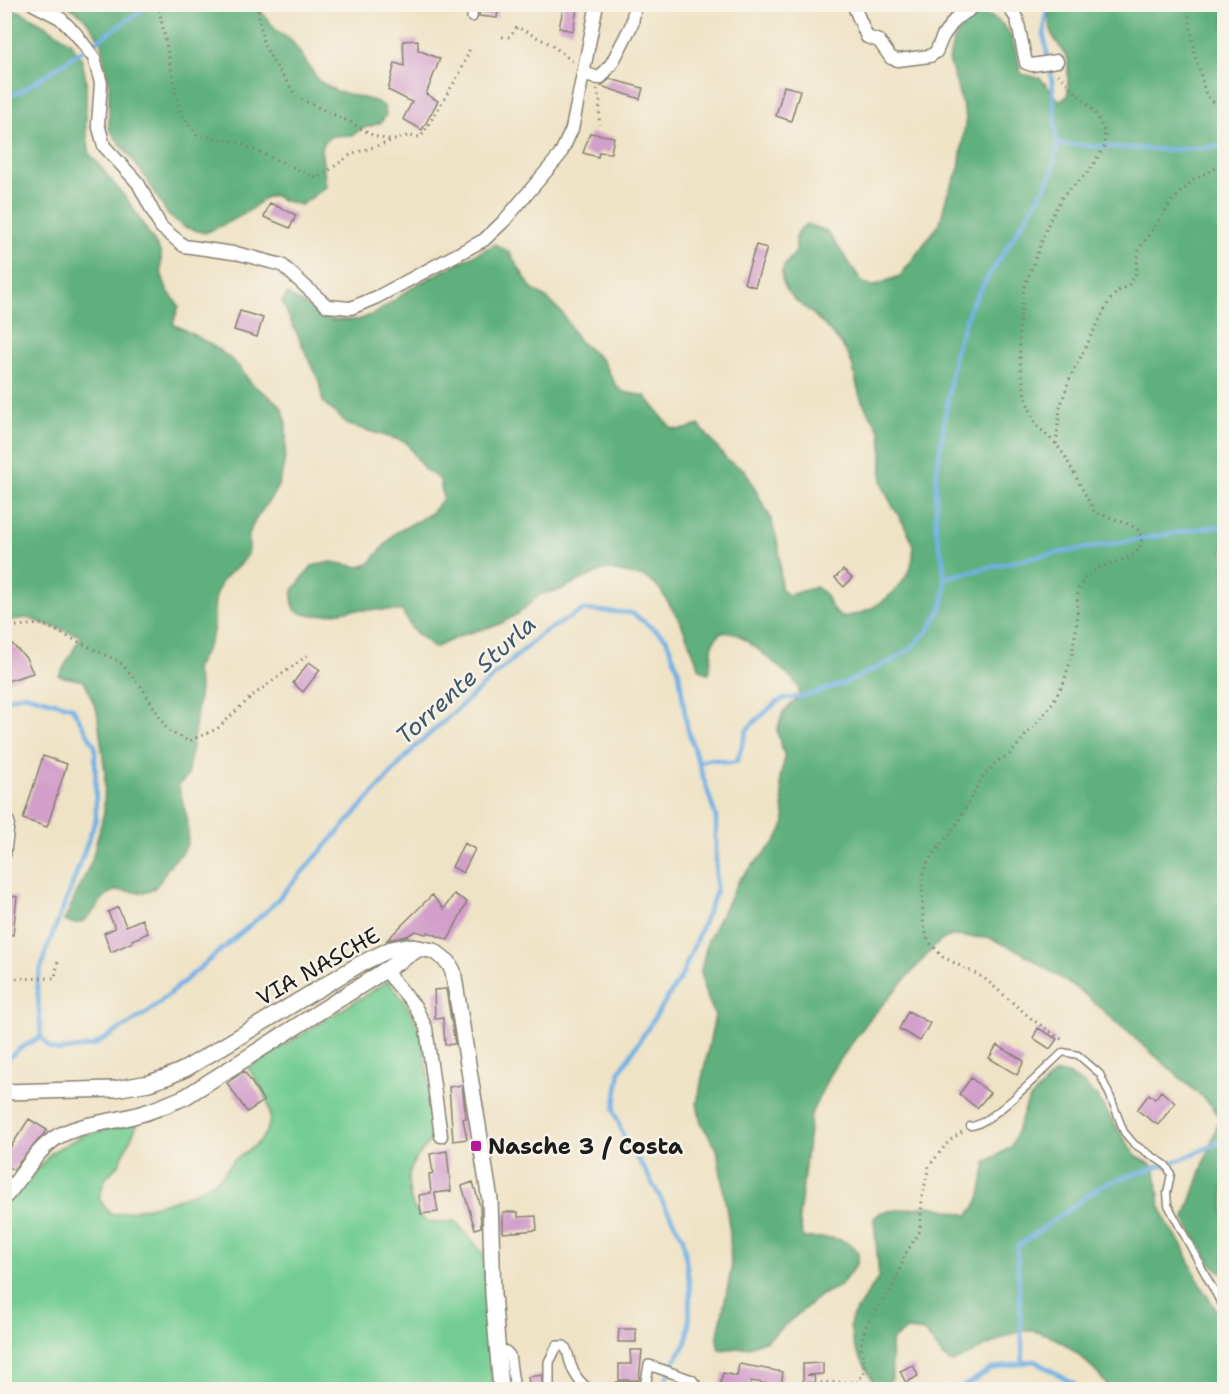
<svg xmlns="http://www.w3.org/2000/svg" width="1229" height="1394" font-family="'Shantell Sans',sans-serif">
<rect width="100%" height="100%" fill="#f7f3e8"/>
<filter id="ink" filterUnits="userSpaceOnUse"><feTurbulence type="fractalNoise" baseFrequency=".0167" numOctaves="2"/><feDisplacementMap in="SourceGraphic" scale="12" xChannelSelector="R" yChannelSelector="G"/><feConvolveMatrix kernelMatrix="1 2 1 2 8 2 1 2 1" color-interpolation-filters="sRGB"/></filter>
<filter id="wash" filterUnits="userSpaceOnUse"><feTurbulence type="fractalNoise" baseFrequency=".008" numOctaves="4" result="noise"/><feDisplacementMap in="SourceGraphic" scale="24" xChannelSelector="R" yChannelSelector="G"/><feGaussianBlur stdDeviation="1.35" result="paint"/><feColorMatrix in="noise" values="0 0 0 0 0 0 0 0 0 0 0 0 0 0 0 0 0 1.4 0 .05"/><feComposite in="paint" operator="in"/></filter>
<g filter="url(#wash)">
<rect width="100%" height="100%" fill="#efe3c6"/>
<path fill="#73cd93" stroke="#487458" stroke-width="1.5" d="M388,981c12,13 24,31 30,47 6,14 18,91 15,105 -2,10 -15,21 -20,31 -9,16 -4,49 14,57 9,4 19,1 28,0l28,32 10,136 -488,1v-186l12,-10 35,-42 31,-17 55,-12 -19,41 -14,15 -6,20 12,16c36,-8 78,-14 108,-37 6,-4 9,-12 14,-17 9,-8 22,-13 29,-23 19,-24 0,-50 -14,-70z"/>
<path fill="#5eb07d" stroke="#3d664c" stroke-width="1.5" d="M66,5h190l20,25 16,11 27,40 17,10 39,10 9,5 2,9 -6,8 -19,6 -8,6 -21,1 -7,5 -4,8 5,38 -25,18 -19,-5 -8,-5c-14,3 -14,8 -24,15 -14,10 -30,16 -45,23l-21,-6 -16,-12 -22,-37 -37,-49v-46l-9,-44 -18,-24z
M1047,5h177v1269l-12,-9 -28,-45 36,-103 -10,-13 -128,-112 -61,-40 -31,-14 -39,-2 -9,4 -8,7 -66,74 -37,51 -20,42 -12,104 4,20c23,0 37,-4 55,13v11l-18,24 -19,9 -54,45 -18,7 -30,3 -2,-10 14,-69 -1,-39 -13,-83 -16,-26 -4,-20 18,-87 -11,-27 -3,-19 7,-30 31,-60 37,-39 9,-18 -5,-46 5,-19 -8,-27 6,-19 15,-14c0,-3 2,-6 1,-9 -2,-10 -51,-48 -61,-54 -6,-3 -12,-3 -18,-2l-7,9 -4,32 -9,-5 -19,-46 -21,-34 -15,-12 -40,-8 -45,21 -19,4 -23,20 -18,10 -38,11 -28,13 -22,-19 -10,-18c-16,-1 -31,-2 -47,-1 -21,1 -42,12 -60,0l-3,-10 1,-10 19,-24 19,-4 29,5 9,-3 26,-31 35,-19 13,-15 -3,-19 -16,-11 -18,-27 -57,-17 -26,-23 -4,-21 -37,-79 5,-8 43,26h28l18,-7 40,-28 79,-41 14,8 23,37 17,11 14,14 15,26 24,20 15,27 7,5 21,4 26,32 10,2 18,-5 29,36 17,9 26,49 8,28 2,41 7,7 28,-8c17,10 9,19 25,30 7,-1 16,-2 22,-5 27,-11 59,-41 48,-73 -6,-17 -27,-42 -29,-57 -2,-16 3,-35 -2,-50 -5,-13 -16,-23 -20,-36 -5,-15 -5,-29 -13,-43 -8,-14 -22,-27 -33,-38 -12,-11 -25,-16 -31,-33 -5,-13 5,-21 13,-30 -1,-13 -1,-21 11,-28l20,7 36,52 10,3 27,-10 40,-53 7,-28 12,-26 7,-52 -17,-57 4,-19 11,-15 16,-12c31,3 36,35 41,60l19,4 20,23 8,-5v-37l-16,-24z
M5,8l14,3 29,16 23,16 11,17 4,20v50l4,24 39,48 32,51v19l6,18 12,16 -6,18c23,12 46,23 65,42 5,5 9,13 14,18 9,8 21,13 29,23 10,14 4,60 -2,76 -7,19 -25,32 -30,52 -1,5 1,12 -1,18 -5,14 -21,18 -27,30 -9,16 -6,31 -8,49 -2,12 -12,26 -18,37l5,19 -5,38 -8,51 -9,8c5,19 17,49 5,67 -5,6 -12,10 -16,17 -5,8 -10,21 -20,23 -13,3 -29,-7 -40,3 -15,13 -19,36 -43,26l28,-61 12,-48 1,-40 -8,-61 -13,-30 -25,-5 22,-40 -54,-18 -22,3z
M1055,1073h10l18,10 14,14 38,58 17,10 4,9 4,31 8,20 12,16 22,47 22,33v68h-114c-19,-25 -59,-68 -95,-56 -21,8 -42,21 -63,30l-9,-6 -18,-25 -18,-2 -16,11 1,38 -7,7 -10,-1 -21,-39 -4,-20 2,-9 27,-40 -5,-59 7,-6 49,-6 38,9c15,-13 14,-35 18,-53l25,-15 17,-46z"/>
<g fill="none" stroke-linecap="round" stroke-linejoin="round">
<path stroke="#71b0e4" stroke-width="4.5" d="M4,98l19,-8 129,-86
M1057,144l113,6 54,-4
M944,578l85,-20 187,-32 8,2
M4,700l20,-6 48,13 23,39 1,73 -26,72 -23,57 -10,34 4,55 9,11 8,3 35,-5 55,-34 121,-103 146,-162 126,-113 42,-24 49,3 34,25 13,34 8,55 29,90v75l-35,85 -61,94 -6,39 13,36 15,19 41,73 7,51 -1,36 -3,18 -14,22 -7,17 1,8
M699,762l13,-3 20,4 5,-2 10,-31 7,-8 23,-20 7,-3 21,-3 38,-12 48,-23 19,-12 18,-18 14,-24 3,-20 -2,-27 -7,-30v-54l19,-125 16,-45 14,-24 57,-90 10,-19 5,-25 -4,-60 -9,-52 3,-32
M4,1062l15,-13 22,-12
M1023,1363l-6,-116 87,-63 76,-24 44,-20
M958,1390l33,-21 43,-8 40,22 4,7"/>
</g>
<g id="blocks">
<path fill="#d29eca" d="M480,4h19l-2,14 -18,-2z
M564,4h14l-5,27 -14,-3z
M418,40v10l22,9 -14,35 12,7 -16,29 -19,-11 9,-17 -24,-12 7,-27 9,3 -1,-25z
M610,79l33,9 -3,11 -39,-13z
M784,86l16,4 -9,31 -15,-5z
M590,133l24,4 -3,16 -12,-1 -1,5 -15,-4z
M270,203l26,12 -6,13 -26,-11z
M756,245l11,3 -12,39 -11,-4z
M240,311l23,7 -6,19 -23,-7z
M843,570l9,8 -8,9 -9,-9z
M4,636l22,22 7,15 -29,9z
M309,662l11,8 -17,22 -10,-9z
M43,756l24,8 -20,63 -24,-8z
M464,843l11,6 -12,24 -11,-6z
M454,894l13,8 -19,38 -20,-8 -2,2 -11,-3 -8,5 -20,4 45,-45 12,14z
M4,895l13,2 -4,38 -9,-1z
M118,907l8,19 16,-7 6,14 -16,7 1,2 -22,10 -7,-19 11,-5 -7,-16z
M446,989l9,55 -10,1 -2,-27 -8,1 -1,-29z
M908,1011l22,12 -10,18 -21,-12z
M1038,1028l19,11 -7,10 -17,-11z
M997,1045l27,16 -7,14 -28,-17z
M244,1071l20,30 -17,11 -20,-29z
M971,1078l19,15 -13,15 -18,-14z
M462,1085l4,33 -3,1 4,20 -14,2 -4,-54z
M1161,1091l14,12 -17,22 -21,-15 12,-16 6,5z
M29,1119l18,11 -34,40 -9,-6v-7z
M447,1151l4,40 -16,2 3,19 -17,2 -2,-19 12,-2 -2,-19 4,-1 -3,-19z
M473,1182l7,24 1,21 -6,2 -13,-43z
M503,1212h15v5l18,-1 1,14 -34,3z
M619,1329h17v13h-18z
M630,1350h12l-3,30h-20v-16h12z
M823,1363v11l-16,1 7,1 2,13h-13v-25z
M739,1364l44,8 -2,14 -30,-5 -1,8h-31l4,-16 14,3z
M913,1365l5,11 -12,7 -6,-12z
M542,1375v14h-12l-2,-12z"/>
</g>
</g>
<g filter="url(#ink)">
<use href="#blocks" fill-opacity="0" stroke="#868071" stroke-width="1.5"/>
<g fill="none" stroke-linecap="round" stroke-linejoin="round">
<defs>
<path id="service" d="M970,1126c19,1 76,-59 93,-74l15,3 22,19 11,24 13,34 10,12 32,21 5,9 -4,19 1,12 56,104"/>
<path id="pedestrian" d="M472,17l1,-13
M496,1351h10l4,4 5,35
M549,1390v-28l8,-16h7c5,5 4,12 7,19 3,10 10,19 19,25
M615,1390l3,-3h27l4,-22 43,15 8,10"/>
<path id="minor" d="M33,4l27,14 16,16 18,24 7,25 -3,41 6,22 34,37 23,44 23,19 56,8 42,11 45,41 24,2 26,-11 107,-57 20,-19 56,-66 12,-26 25,-125
M853,4l14,33 12,4 12,17 7,2 32,-4 6,-4 7,-16 13,-18 12,-7 4,-7
M1007,4l10,15 9,44 6,2 25,-4
M584,73l14,5 3,-1 11,-14 14,-27 6,-12 3,-20
M4,821l4,1 -4,33
M384,969l31,37 11,22 15,108"/>
<path id="tertiary" d="M4,1092l111,-3 34,-6 18,-6 18,-8 175,-105 31,-15 16,-3 27,5 14,11 5,9 37,229 3,94 8,96
M4,1197c19,-19 29,-45 53,-60 22,-13 51,-14 76,-21 18,-4 35,-12 52,-19l235,-149"/>
</defs>
<use href="#service" stroke="#868071" stroke-width="9"/>
<use href="#pedestrian" stroke="#868071" stroke-width="12"/>
<use href="#minor" stroke="#868071" stroke-width="15"/>
<use href="#tertiary" stroke="#868071" stroke-width="18"/>
<path stroke="#868071" stroke-width="3" stroke-dasharray="1.5 4.5" stroke-linecap="butt" d="M158,4l22,108 17,23 37,6 84,37 34,-24 55,-18 14,1 40,-66 10,-25
M257,4l6,39 9,17 26,38 50,23 26,15 18,5
M1187,4l8,51 11,40 18,18
M502,37h8l7,-10 35,18 20,16
M1058,74l36,37 11,22 -1,14 -14,23 -28,27 -13,25 -25,66 -5,42 1,31 5,35 11,29 20,19 9,12 29,55c11,6 39,12 46,21 1,3 1,7 2,10l-3,8 -9,7 -30,10 -14,10 -8,13 -1,32 -5,33 -8,27 -14,25 -40,47 -15,9 -14,16 -23,44 -30,38 -6,17 1,43 5,20 15,16 41,21 49,42 31,21
M597,89l3,13 -1,23
M1056,444l4,-36 9,-28 40,-79 9,-10 10,-5 8,-13 3,-24 33,-48 20,-20 29,-16 3,-5
M4,627l38,-3 78,38 21,24 27,45 21,10 28,-12 35,-33 59,-43
M4,979l51,-1 3,-18
M753,1390v-3l34,2 14,-6 57,-1 7,-12 -4,-23 1,-8 4,-13 28,-42 12,-31 14,-22 2,-33 7,-32 20,-25 13,-9"/>
<use href="#service" stroke="#fff" stroke-width="6"/>
<use href="#pedestrian" stroke="#fff" stroke-width="9"/>
<use href="#minor" stroke="#fff" stroke-width="12"/>
<use href="#tertiary" stroke="#fff" stroke-width="15"/>
</g>
</g>
<rect fill="#b5179e" stroke="#f7f3e8" stroke-width="2" x="470" y="1140" width="12" height="12" rx="3"/>
<g text-anchor="middle" stroke-width="5" stroke-linejoin="round" paint-order="stroke">
<g font-size="22" fill="#1c1c1c" stroke="#f7f3e8">
<text transform="translate(318 966) rotate(-29)" y="8">VIA NASCHE</text>
</g>
<g font-size="22" font-weight="bold" fill="#1c1c1c" stroke="#f7f3e8" text-anchor="start">
<text x="488" y="1154">Nasche 3 / Costa</text>
</g>
<g font-size="24" font-style="italic" fill="#3e576c" stroke="#f7f3e8">
<text transform="translate(466 680) rotate(-42)" y="8">Torrente Sturla</text>
</g>
</g>
<rect width="1229" height="1394" fill="none" stroke="#f7f3e8" stroke-width="24"/>
</svg>
